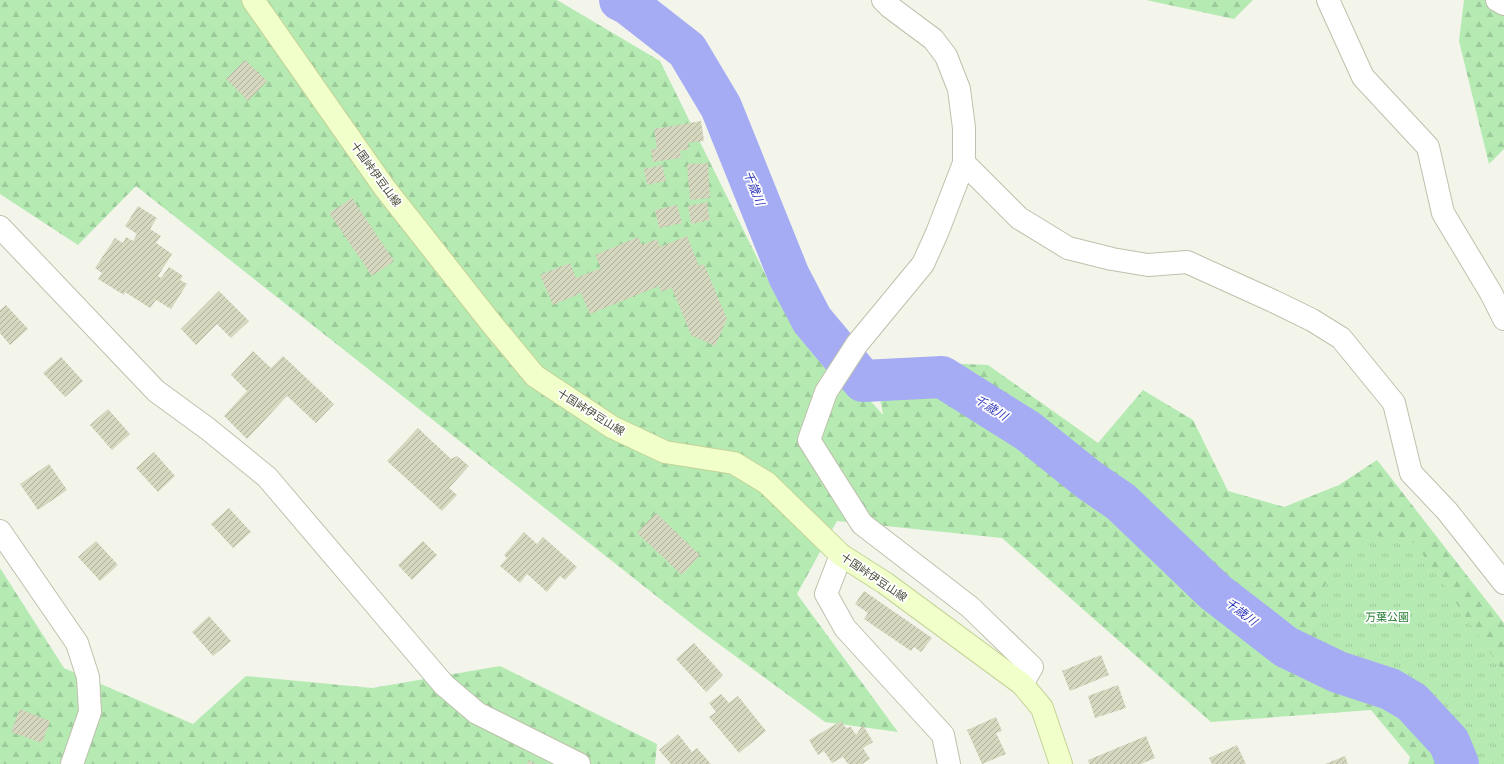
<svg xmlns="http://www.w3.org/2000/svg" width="1504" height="764" font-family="Signika,'Noto Sans JP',sans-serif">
<defs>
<pattern id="forest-firs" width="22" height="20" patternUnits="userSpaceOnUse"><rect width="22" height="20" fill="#b5eab3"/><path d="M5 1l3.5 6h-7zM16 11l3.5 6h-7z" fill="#9dca9b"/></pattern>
<pattern id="park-tufts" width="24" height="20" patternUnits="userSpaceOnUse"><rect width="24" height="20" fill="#b5eab3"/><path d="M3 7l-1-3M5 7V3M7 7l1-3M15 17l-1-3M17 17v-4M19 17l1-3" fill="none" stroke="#9dca9b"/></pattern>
<pattern id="building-hatch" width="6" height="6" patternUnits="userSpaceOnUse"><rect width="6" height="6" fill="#d5d7bf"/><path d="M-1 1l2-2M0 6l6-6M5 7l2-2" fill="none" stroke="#afb09c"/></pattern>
</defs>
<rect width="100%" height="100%" fill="#f3f5ea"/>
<path fill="url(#forest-firs)" d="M0,0h557l103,61 113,229 110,125 -10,-55 115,5 110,78 45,-53 50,30 35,71 56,16 55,-22 38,-25 127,163v141h-96l2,-7 -39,-47 -160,12 -209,-184 -165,-17 -40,73 101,138 -73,-10 -128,-94 -561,-442 -58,59 -78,-51z
M1146,0h107l-19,19z
M1464,0h40v149l-15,15 -30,-123z
M0,568l64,100 129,56 53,-48 126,12 128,-22 157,78 -2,20h-655z"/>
<path fill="url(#park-tufts)" d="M1366,534l49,9 89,130v91h-46l-9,-22 -37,-40 -22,-13 -38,-13 -34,-43 -2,-37z"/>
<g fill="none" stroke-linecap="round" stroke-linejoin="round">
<path stroke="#a6acf3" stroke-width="42" d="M620,0l8,4 59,46 34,57 68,169 23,44 51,61 79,-4 86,54 61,49 32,22 94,90 71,55 52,25 52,17 22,13 37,40 9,22"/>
</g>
<path fill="url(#building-hatch)" d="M245,60l22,21 -19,20 -22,-22z
M701,121l3,20 -16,2 1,6 -9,2 1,7 -28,4 -2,-13h6l-3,-20z
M708,163l2,35 -20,2 -3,-36z
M662,165l4,16 -19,4 -3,-16z
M352,198l42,63 -22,15 -43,-63z
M707,202l3,18 -19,4 -3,-18z
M677,205l5,18 -23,5 -4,-18z
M138,206l19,12 -7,11 11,7 -5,7 16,11 -14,22 3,2 8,-11 14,9 -3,4 7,4 -16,25 -15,-9 -6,8 -25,-16 -1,3 -26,-16 4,-6 -7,-5 20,-30 8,5 3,-6 7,4 4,-7 -12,-8z
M687,236l12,30 5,-2 23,55 -12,27 -24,-11 -19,-47 -11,4 -2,-6 -69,28 -9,-21 -28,12 -13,-30 30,-12 6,15 25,-10 -6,-13 43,-18 4,8 15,-6 3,8z
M219,291l30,30 -18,17 -14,-14 -21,21 -15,-16z
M6,305l22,24 -18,16 -10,-12v-23z
M253,351l18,17 12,-12 51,48 -18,19 -29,-27 -40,43 -23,-23 23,-25 -16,-16z
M61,357l22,24 -18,16 -22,-24z
M108,409l22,25 -18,16 -22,-25z
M418,428l33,31 6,-3 12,10 -20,22 8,7 -15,16 -55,-50z
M154,452l21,24 -17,16 -22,-24z
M49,464l18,26 -29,20 -18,-26z
M229,508l22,24 -18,16 -22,-24z
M656,513l44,42 -18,20 -45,-42z
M524,532l13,12 6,-7 34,30 -12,13 -5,-4 -13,16 -20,-18 -7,9 -20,-17 7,-8 -3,-3z
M96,541l22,24 -18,16 -22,-24z
M423,541l14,14 -25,25 -14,-15z
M864,591l68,47 -11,14 -7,-5 -3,4 -47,-32 4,-6 -13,-9z
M209,616l22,25 -18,15 -21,-24z
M694,643l29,32 -17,17 -30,-33z
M1101,655l8,20 -39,16 -8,-20z
M1118,685l8,23 -31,10 -7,-22z
M721,694l8,9 9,-7 28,35 -27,22 -30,-36 7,-5 -7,-9z
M20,709l30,12 -8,22 -31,-11z
M996,717l6,14 -6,2 10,21 -24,10 -15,-34z
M841,721l5,7 5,-1 5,8 7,-10 10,17 -10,6 7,11 -8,5h-14l-5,-7 -11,6 -8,-12 -6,4 -9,-15z
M678,734l14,18 5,-4 14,16h-40l-12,-14z
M1146,736l9,22 -14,6h-52l-1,-4z
M1237,745l9,19h-34l-3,-6z
M1345,756l3,8h-23z
M529,760l7,4h-9z"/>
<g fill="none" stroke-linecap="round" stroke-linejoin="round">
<defs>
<path id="minor" d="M883,0l7,7 43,32 13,17 13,33 5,39v35l-27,70 -14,31 -66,80 -31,48 -17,48 53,84 108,83 62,60 -10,17
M1328,0l35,77 65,70 15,66 48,80 13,26
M1497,0l7,4
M964,163l55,55 49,30 44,11 36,6 39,-3 86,39 39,19 29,18 53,65 17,70 36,38 57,72
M0,227l156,164 52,38 59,48 177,208 33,28 102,51
M0,531l77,112 11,34 2,35 -18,52
M841,555l-15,39 19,34 98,107 6,29"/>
<path id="secondary" d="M253,0l131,187 107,136 44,53 77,51 53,25 69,11 33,20 74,72 44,28 137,101 20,24 19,56"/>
</defs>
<use href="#minor" stroke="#bec1ac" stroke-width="24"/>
<use href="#secondary" stroke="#c4d397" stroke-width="24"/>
<use href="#minor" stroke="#fff" stroke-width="22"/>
<use href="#secondary" stroke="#f1ffcb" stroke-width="22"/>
</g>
<g text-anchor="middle" stroke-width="3.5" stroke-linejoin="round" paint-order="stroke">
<g font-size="11" fill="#484a38" stroke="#fff">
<text transform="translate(376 174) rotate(54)" y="4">十国峠伊豆山線</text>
<text transform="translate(591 412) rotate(32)" y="4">十国峠伊豆山線</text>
<text transform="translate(874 577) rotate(34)" y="4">十国峠伊豆山線</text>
</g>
<g font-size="11" fill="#297e34" stroke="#fff">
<text x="1387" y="621">万葉公園</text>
</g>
<g font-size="12" font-style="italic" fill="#2d36ba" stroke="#fff">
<text transform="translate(754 188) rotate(68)" y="4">千歳川</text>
<text transform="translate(991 408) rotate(32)" y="4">千歳川</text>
<text transform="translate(1241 612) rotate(37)" y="4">千歳川</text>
</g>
</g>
</svg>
